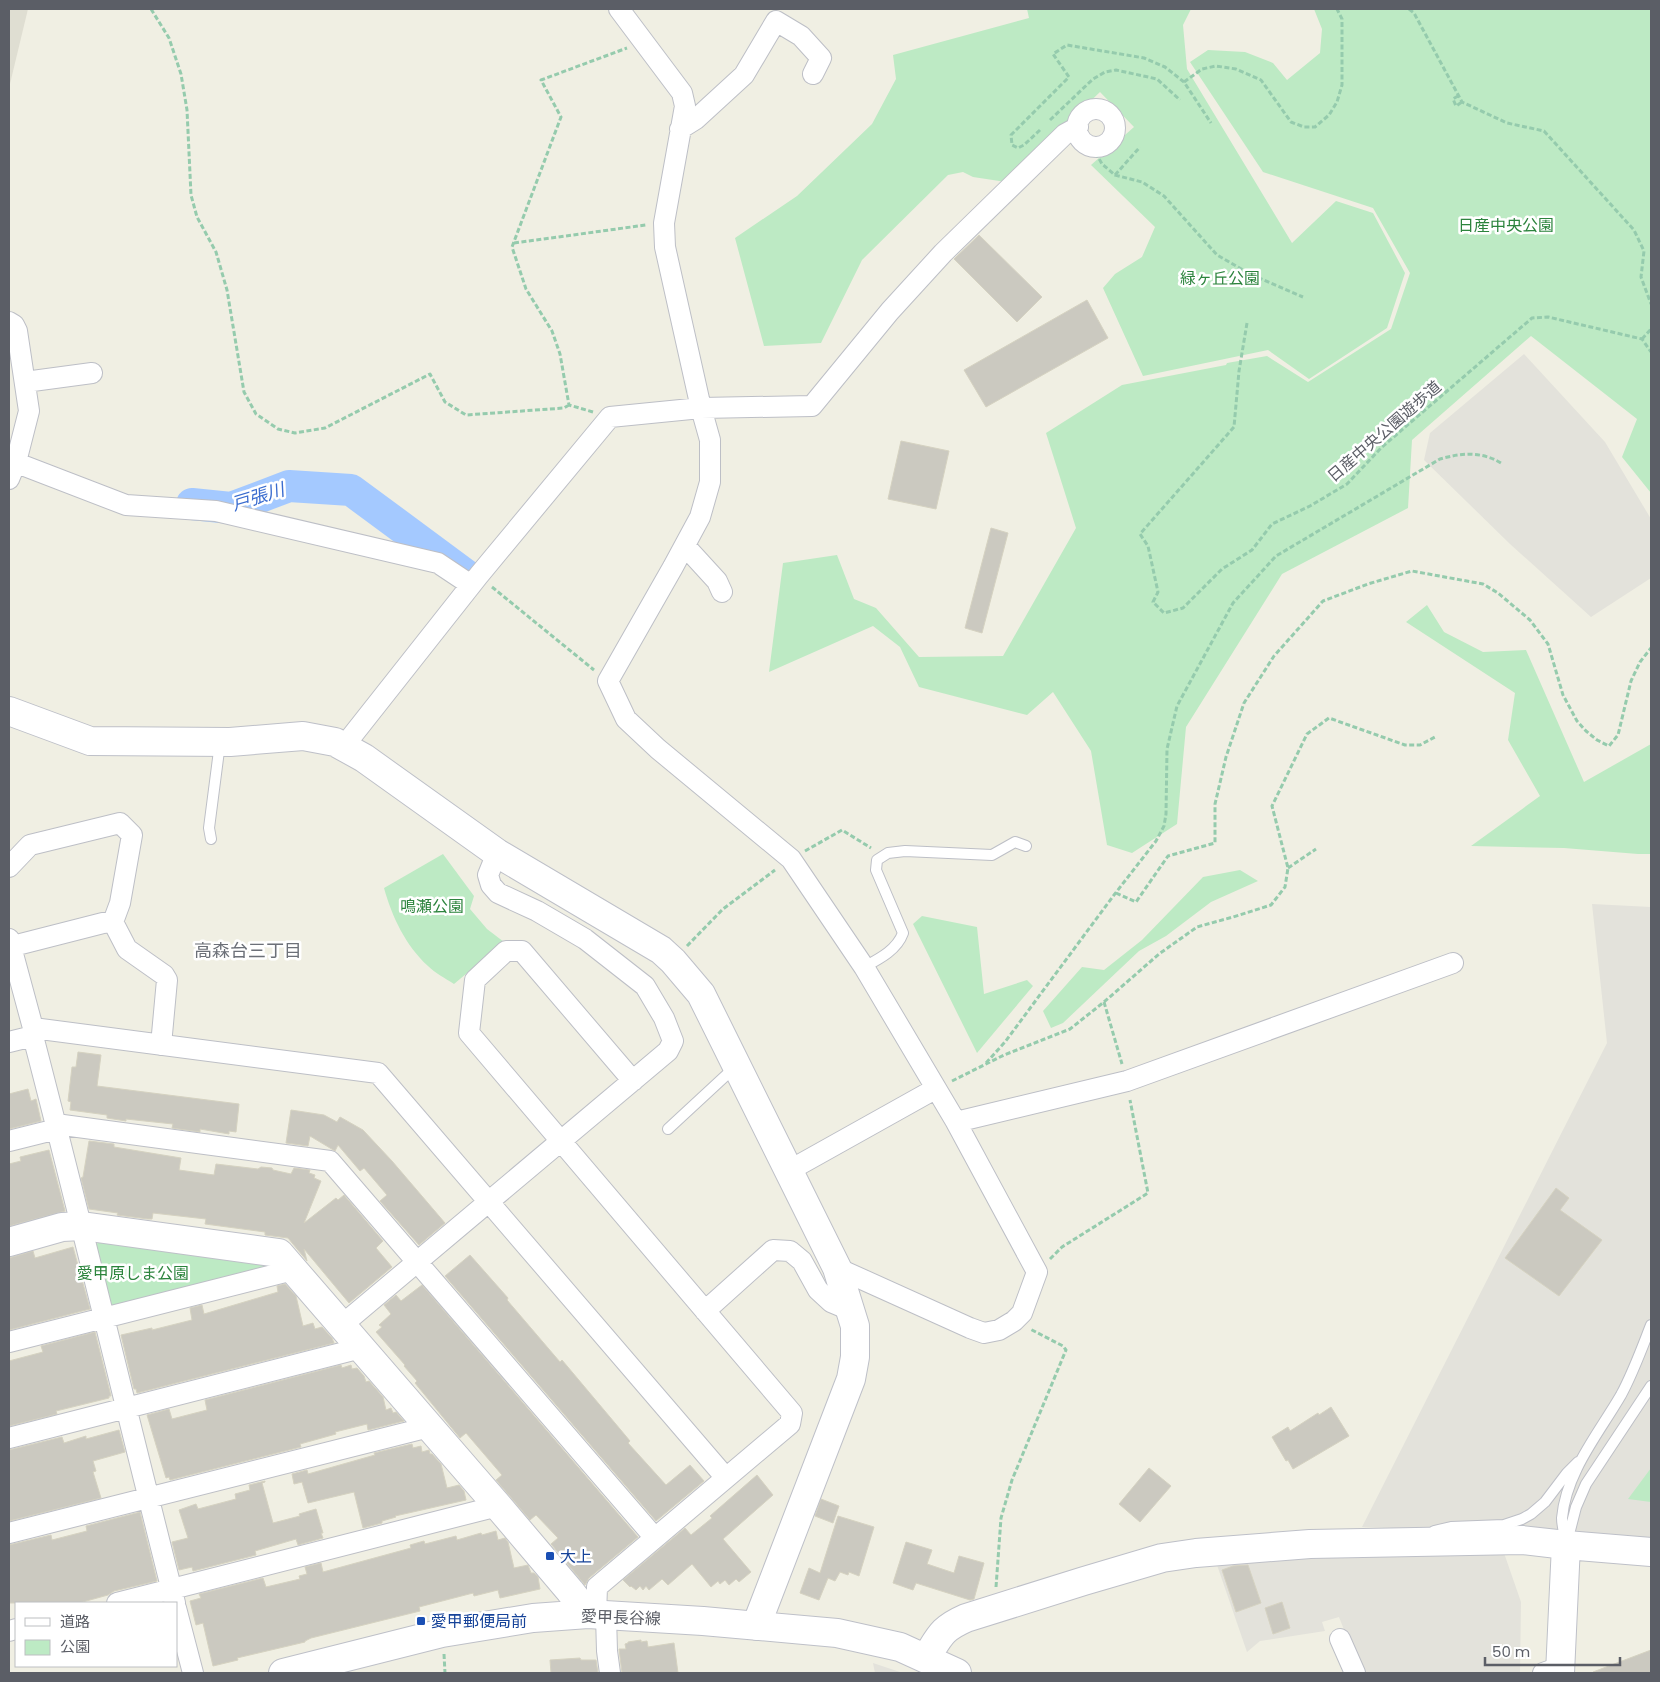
<svg xmlns="http://www.w3.org/2000/svg" width="1660" height="1682" font-family="Poppins,'Noto Sans JP',sans-serif">
<rect width="100%" height="100%" fill="#f0efe3"/>
<path fill="#e3e2db" d="M1524,354l81,88 46,77v59l-60,39 -81,-73 -86,-84 6,-27z
M1592,904l59,3v632l-58,-5 -231,-7 245,-484z
M1504,1553l17,49 -1,71h-159l-22,-56 -17,5 3,9 -65,10 -13,11 -30,-87 45,-5z
M873,1663l30,10h-28z"/>
<path fill="#dfded2" d="M9,9h19l-19,79z"/>
<path fill="#bdeac4" d="M1027,9h164l-8,16 4,44 105,174 44,-42 37,12 32,60 -18,55 -78,51 -41,-29 -125,26 -40,-88 12,-14 27,-17 13,-30 -64,-62 43,-38 -34,-35 -94,90 -33,-5 -10,-5 -15,3 -86,85 -41,83 -57,3 -29,-108 62,-42 75,-72 24,-45 -3,-24 136,-37z
M1314,9h337v484l-29,-36 15,-38 -106,-83 -119,104 -4,68 -126,66 -96,153 -9,97 -45,29 -25,-8 -16,-94 -38,-59 -26,23 -108,-28 -19,-40 -27,-21 -104,46 14,-109 54,-8 17,44 22,9 43,49 84,-1 73,-128 -30,-95 76,-48 104,-20 1,-2 40,-7 41,26 83,-53 19,-56 -37,-65 -110,-36 -73,-110 18,-12 37,2 28,11 14,17 33,-27 2,-24z
M1427,605l17,27 39,20 43,-2 58,132 67,-38v110h-13l-74,-6 -93,-2 69,-50 -32,-56 7,-47 -109,-71z
M443,854l31,42 -4,13 17,20 17,13 -50,42c-9,-6 -19,-11 -26,-18 -22,-20 -36,-49 -44,-78z
M1240,870l18,11 -47,21 -45,34 -27,15 -76,72 -12,5 -8,-17 39,-44 22,3 38,-30 61,-63z
M922,916l55,11 7,67 43,-14 6,6 -56,67 -64,-129z
M100,1240l177,24 -160,44 -6,-4 -15,-59z
M1651,1468v34l-23,-3z"/>
<g fill="none" stroke-linecap="round" stroke-linejoin="round">
<path stroke="#a4c9ff" stroke-width="32" d="M192,504l39,4 58,-22 62,4 115,85"/>
</g>
<path fill="#cbc9c0" stroke="#d5d2c1" d="M979,235l63,62 -25,25 -63,-63z
M1087,300l21,38 -122,69 -22,-37z
M901,441l48,10 -13,58 -48,-10z
M991,528l17,5 -26,100 -17,-5z
M78,1052l23,3 -4,31 142,18 -3,28 -7,-1v3l-29,-5v3l-28,-4 1,-4 -47,-5v2l-19,-3v-3l-37,-5 1,-8 -3,-1 4,-34h4z
M28,1089l3,12 5,-2 5,22 -32,8v-35z
M291,1110l33,5 13,7 3,-5 23,13 29,31 53,62 -26,22 -39,-44 7,-6 -23,-27 -4,3 -22,-26 -3,6 -25,-15 -2,10 -22,-3z
M89,1141l25,3v3l67,11 -2,12 35,5 2,-11 42,5 3,-2 11,1 1,2 18,4 3,-6 16,2 -1,3 6,2 -1,3 7,3 -17,42 32,-25 2,2 6,-5 39,46 -7,7 16,19 -43,36 -45,-54 3,12 -19,-23 -23,-3v-3l-60,-8 1,-5 -53,-6 -1,6h-4l-31,-4 1,-2 -29,-4 -8,-31 2,-1z
M49,1150l16,61 -56,15v-62l12,-3 -1,-4z
M1556,1188l13,10 -9,12 42,30 -43,56 -54,-38z
M73,1247l17,62 -81,21v-72l24,-7 2,7z
M470,1255l38,43 -1,2 53,62 2,-2 58,69 10,12 -2,2 38,42 24,-20 14,16 -48,40 -211,-245z
M285,1284l11,12 7,30 10,-3 2,6 7,-2 10,11 2,5 -197,50 -1,-4h-2l-13,-54 31,-7v2l40,-10 -2,-12 12,-3 2,9 74,-22 -1,-6z
M422,1285l216,252 -49,41 -4,7 -34,-41 7,-6 -22,-23 -6,5 -34,-40 6,-5 -36,-42 -6,5 -45,-55 2,-2 -13,-15 1,-1 -29,-33 6,-5 -3,-2 12,-11 -7,-9 12,-10 5,6z
M95,1332l16,64h-2v2l-53,13 1,3 -48,12v-65l34,-9 -2,-6z
M341,1365l1,3 9,-3 1,4 5,-1 7,8 2,6 3,-1 14,16 3,13 5,-2 2,5 3,-1 8,9 -36,9 -1,-6 -32,8 1,2 -36,10 1,3 -131,33 -1,-3 -3,1 -19,-63 22,-6 3,10 35,-9 -2,-10z
M1331,1407l18,29 -56,33 -5,-9 -2,1 -14,-24 16,-10 2,4 28,-18 1,2z
M119,1430l6,22 -32,9 3,10 -3,1 8,26 -92,23v-71l53,-13 2,6 22,-7v3z
M412,1444l1,4 8,-2 1,6 7,-2 1,4h2l9,10 6,24 12,-3 5,6 2,9 -71,16 1,1 -14,4v2l-19,5 -9,-36 -46,11 -6,-21 -8,2 -2,-10 15,-4 1,4 67,-19 -1,-2z
M1149,1468l22,18 -31,36 -21,-18z
M757,1475l16,20 -50,44 28,33 -12,10 -3,-3 -7,6 -4,-5 -5,4 -2,-3 -7,6 -19,-23 -24,21 -6,-6 -13,11 -3,-4 -3,4 -3,-4 -4,4 -5,-4 -1,1 -7,-7 62,-52 6,7 21,-17 -2,-2z
M265,1481v1l-3,1 11,40 27,-7 -1,-2 17,-5 7,24h-2l2,5 -25,7 -2,-6 -41,12 1,4 -63,16 -1,-4 -13,3 -7,-28 16,-4 -9,-28 17,-6 2,5 38,-10 -1,-5 15,-4 -1,-5z
M821,1499l18,7 -6,17 -18,-7z
M140,1512l17,69 -43,10 -6,4 -29,8h-70v-58l42,-10 1,5 35,-9 -1,-5z
M838,1516l36,11 -15,49 -10,-4 -1,3 -8,-3 -5,9 -7,-3 -9,22 -19,-7 9,-25 11,5z
M496,1531l2,9 7,-2 3,4 6,26 14,-3 3,8h3l4,4 2,12 -40,9 -2,-8 -24,6 -1,-3 -54,14 1,4 -109,27 -6,3v1l-68,16 1,2 -25,6 -10,-43 -7,2 -6,-24 11,-3 -2,-4 64,-16 3,9 34,-8 -1,-3 8,-2 -2,-7 16,-4 2,9 88,-24 -1,-3 14,-4 1,3 31,-8 1,4 24,-7 1,2z
M906,1542l26,8 -5,14 27,9 5,-17 25,7 -10,36 -4,1 -54,-17 -3,7 -20,-7z
M1248,1565l13,38 -25,9 -14,-42 11,-4z
M1282,1602l8,26 -17,6 -8,-26z
M641,1640v2l6,-1 1,6 26,-4 4,30h-56l-3,-24h7l-1,-5 3,-1v-1z
M1651,1650v23h-58v-1z
M580,1658l1,2h15l2,13h-47l-1,-13z"/>
<g fill="none" stroke-linecap="round" stroke-linejoin="round">
<defs>
<path id="lane" d="M211,839l-2,-11 11,-85
M864,967c15,-8 33,-17 39,-34l-27,-63 1,-10 11,-7 17,-2 87,4 23,-13 11,4
M668,1129l67,-62
M1434,1531l17,-4 53,-2 18,-6 9,-5 14,-12 22,-29 11,-11
M1567,1542l9,-35 10,-23 65,-98
M1566,1544c-1,-8 -4,-18 -4,-26 4,-46 37,-85 59,-123 12,-22 21,-47 30,-70"/>
<path id="street" d="M619,9l63,84 3,13 -21,117 1,24 36,161 111,-2 78,-95 53,-58 122,-119 13,-7
M1077 128a19 19 0 1 1 38 0a19 19 0 1 1-38 0Z
M680,129l16,-10 48,-44 32,-54 25,15 20,22 -8,16
M9,322l5,3 3,6 12,80 -13,51 -7,17
M25,382l67,-9
M9,460l117,45 90,6 222,52 33,22
M685,546l32,35 5,11
M344,746l135,-171 131,-158 91,-9 9,32v42l-10,35 -27,50 -65,114 18,38 32,30 133,110 73,108 92,155 81,150 -15,41 -8,8 -15,9 -15,3 -14,-5 -133,-60
M9,867l21,-22 90,-22 12,12 -12,68 -7,19
M9,939l24,89v8c49,188 94,378 142,567
M9,947l94,-24 10,-1 14,27 37,26 3,5 -6,65
M33,1028l345,45 348,405
M9,1042l24,-6
M956,1122l171,-41 326,-118
M57,1125h6l267,36 325,377
M9,1141l48,-12
M790,1170l145,-81
M705,1311l68,-61 17,1 12,10 16,29 13,12 19,8
M342,1325l326,-274 5,-10 -9,-23 -19,-32 -60,-47 -48,-28 -39,-18 -7,-8 -3,-10 9,-22
M9,1342l284,-72
M9,1438l352,-90
M9,1533l420,-106
M117,1603l381,-97
M176,1608l17,65
M596,1615l1,-28 193,-163 2,-11 -323,-380 6,-53 31,-29h16l111,130
M606,1616l1,35 3,22
M9,1631l7,-2
M1340,1639l15,34
M1543,1673l17,-6"/>
<path id="secondary" d="M9,711l81,30 140,1 73,-6 32,6 29,16 133,95 164,97 12,11 28,33 136,274 18,58v31l-4,22 -95,247
M9,1242l53,-15 20,-1 197,27 219,253 72,85 18,23
M926,1658c14,-22 15,-29 40,-40l118,-37 78,-23 34,-5 114,-9 212,-4 44,5 85,7
M283,1673l159,-40 91,-15 55,-4 115,7 134,12 63,14 57,26
M1560,1673l6,-128"/>
</defs>
<use href="#lane" stroke="#bdbfc6" stroke-width="12"/>
<use href="#street" stroke="#bdbfc6" stroke-width="22"/>
<use href="#secondary" stroke="#bec0c8" stroke-width="30"/>
<path stroke="#95cbad" stroke-width="3" stroke-dasharray="5 2.5" stroke-linecap="butt" d="M151,9l18,29 12,36 6,36 4,85 6,22 19,35 11,38 17,102 12,22 22,15 17,4 30,-5 105,-54 15,28 21,13 98,-7 5,-3
M1409,9l5,4 48,89 45,21 37,8 90,99 10,21 -3,26 10,27
M1184,82l18,-13 14,-3 20,3 25,11 30,42 13,5h11l14,-12 8,-13 5,-17v-66l-5,-10
M1458,96l-5,3 3,7 6,-4
M1050,120l43,-41 12,-7 11,-2 41,9 23,21
M1040,130l-16,15 -6,3 -6,-3 -1,-10 58,-58 -16,-23 14,-9 77,13 21,9 19,15 27,41
M1092,146l10,18 13,11 27,7 22,14 53,59 35,20 51,22
M1115,175l25,-28
M514,243l132,-18
M1247,323l-8,48 -5,56 -94,107 8,12 10,46 -5,10 11,11 19,-5 39,-39 30,-19 20,-26 38,-18 37,-22 35,-37 150,-129 16,-1 94,22 9,13
M1642,339l9,-10
M593,412l-24,-7 -9,-51 -8,-23 -26,-42 -14,-42 49,-130 -20,-37 86,-32
M492,587l102,83
M805,851l37,-21 29,18
M1288,868l28,-19
M1116,893l20,9 32,-46 47,-13v-39l11,-47 18,-54 30,-47 49,-55 45,-17 44,-13 71,13 15,9 32,27 18,24 15,51 14,26 9,10 11,9 12,6 9,-11 13,-54 9,-19 11,-14
M687,946l36,-37 52,-39
M1104,1002l18,62
M986,1063l19,-21 109,-147 42,-54 8,-15 2,-12 1,-65 10,-43 56,-103 43,-47 164,-97c21,-6 41,-8 61,4
M952,1081l52,-26 66,-26 34,-27 55,-48 38,-27 36,-10 38,-12 14,-18 3,-19 -16,-62 35,-72 22,-16 76,27h15l15,-8
M1050,1259l12,-12 86,-54 -18,-93
M996,1587l5,-69 11,-38 54,-130 -3,-4 -33,-17
M444,1654l1,19"/>
<use href="#lane" stroke="#fff" stroke-width="10"/>
<use href="#street" stroke="#fff" stroke-width="20"/>
<use href="#secondary" stroke="#fff" stroke-width="28"/>
</g>
<g fill="#1a4fb4" stroke="#fff" stroke-width="2">
<rect x="545" y="1551" width="10" height="10" rx="2.5"/>
<rect x="416" y="1616" width="10" height="10" rx="2.5"/>
</g>
<g text-anchor="middle" stroke-width="5" stroke-linejoin="round" paint-order="stroke">
<g font-size="16" fill="#2c843d" stroke="#fff">
<text x="1506" y="231">日産中央公園</text>
<text x="1220" y="284">緑ヶ丘公園</text>
<text x="432" y="912">鳴瀬公園</text>
<text x="133" y="1279">愛甲原しま公園</text>
</g>
<g font-size="16" fill="#5b5e66" stroke="#fff">
<text transform="translate(1384 431) rotate(-41)" y="6">日産中央公園遊歩道</text>
<text transform="translate(621 1617) rotate(2)" y="6">愛甲長谷線</text>
</g>
<g font-size="16" fill="#164399" stroke="#fff" text-anchor="start">
<text x="560" y="1562">大上</text>
<text x="431" y="1627">愛甲郵便局前</text>
</g>
<g font-size="18" font-style="italic" fill="#3a6ccf" stroke="#fff">
<text transform="translate(258 497) rotate(-17)" y="6">戸張川</text>
</g>
<g font-size="18" fill="#6c7078" stroke="#fff">
<text x="248" y="957">高森台三丁目</text>
</g>
</g>
<rect width="1660" height="1682" fill="none" stroke="#5b5e66" stroke-width="20"/>
<rect x="15" y="1602" width="162" height="65" fill="#ffffff" stroke="#bdbfc2"/>
<rect x="25" y="1618" width="25" height="8" fill="#ffffff" stroke="#bdbfc2"/>
<text x="60" y="1627" font-size="15" fill="#5b5e66">道路</text>
<rect x="25" y="1640" width="25" height="15" fill="#bdeac4" stroke="#bdbfc2"/>
<text x="60" y="1652" font-size="15" fill="#5b5e66">公園</text>
<path d="M1485 1657v8h135v-8" fill="none" stroke="#5b5e66" stroke-width="2.5"/>
<text x="1492" y="1657" font-size="15" fill="#5b5e66" stroke="#ffffff" stroke-width="4" paint-order="stroke">50 m</text>
</svg>
